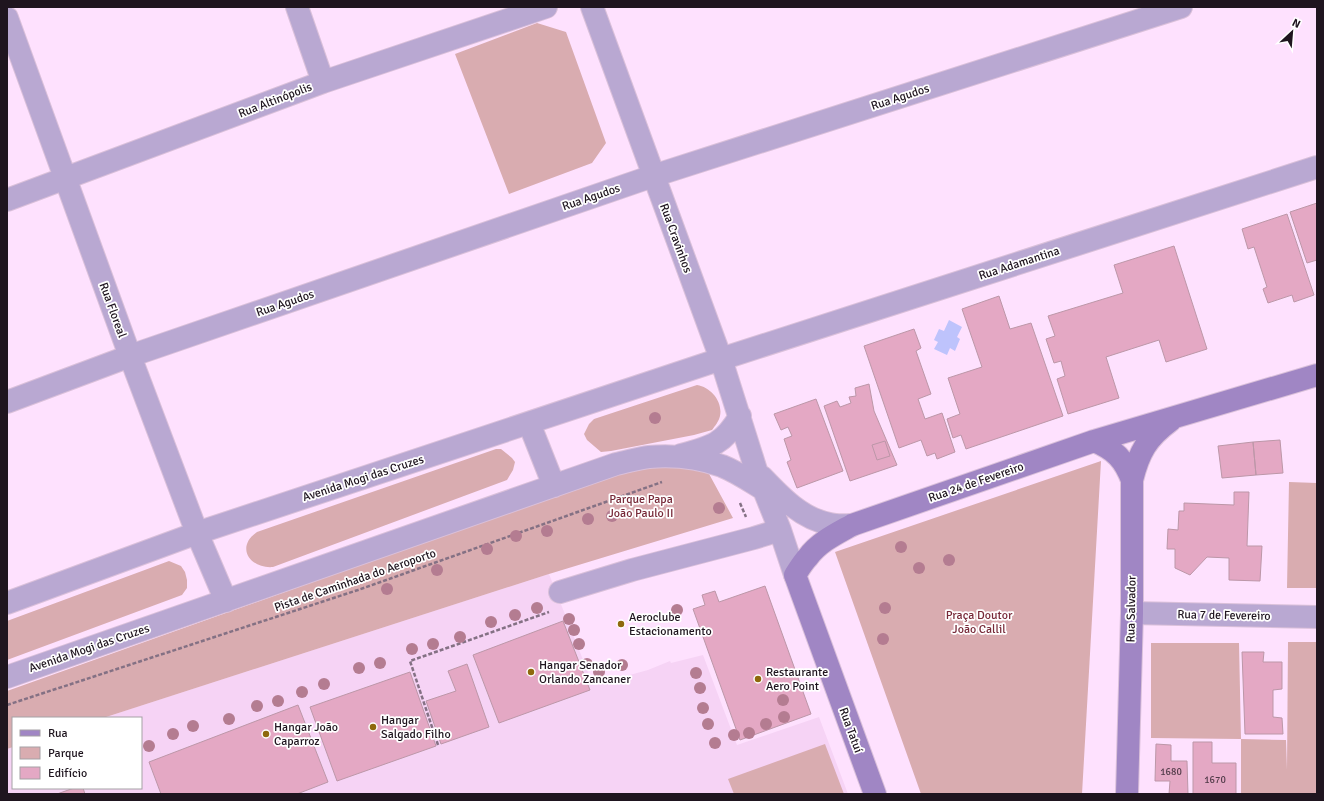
<svg xmlns="http://www.w3.org/2000/svg" width="1324" height="801" font-family="Signika,sans-serif">
<rect width="100%" height="100%" fill="#fee1fe"/>
<path fill="#f6d3f5" d="M549,574l44,111 55,-15 22,-9 1,2 32,-8 34,90 82,-28 29,77h-841v-45l6,-2v41h128v-70h-38z"/>
<path fill="#d9acb0" d="M537,23l29,9 40,111 -14,20 -83,31 -54,-140z
M697,385c14,2 26,17 23,31 -1,5 -5,10 -8,14l-18,5 -83,16 -10,1 -14,-12 -3,-6 5,-10 5,-5z
M496,449h5l11,9 3,4 -2,8 -6,10 -234,87c-23,2 -38,-20 -16,-35z
M1101,461l-19,333h-161l-86,-242z
M670,464l38,8 25,46 -184,56 -446,144h-90v29l-6,2v-58l626,-223z
M1289,482l28,1v105h-30z
M169,561l12,5 4,6 2,8v8l-5,7 -175,65v-39z
M1288,642h29v152h-76v-55l-90,-1v-95h88l2,96 45,1 1,30z
M825,744l19,50h-110l-6,-15z"/>
<path fill="#bec3fc" d="M949,320l13,7 -5,10 3,2 -5,12 -5,-3 -3,7 -13,-6 4,-7 -4,-2 5,-11 5,2z"/>
<path fill="#e4a8c4" stroke="#bc97a8" d="M1317,203v57l-10,3 -17,-51z
M1287,214l27,81 -20,7 -2,-7 -24,8 -5,-14 4,-2 -13,-40 -6,2 -6,-20z
M1174,246l33,103 -41,13 -7,-22 -53,17 13,41 -51,16 -11,-35 8,-3 -4,-15 -7,2 -8,-24 9,-3 -7,-20 75,-23 -9,-28z
M999,296l11,33 21,-6 32,93 -97,33 -5,-14 -8,3 -6,-19 13,-5 -12,-36 34,-11 -20,-58z
M914,329l7,19 -5,3 15,43 -13,5 7,20 17,-6 13,39 -18,7 -2,-6 -8,3 -6,-16 -22,8 -35,-102z
M869,384l5,27 23,54 -47,16 -26,-75 13,-5 3,6 11,-4 -2,-6 7,-1 -1,-8z
M816,399l27,72 -46,17 -10,-26 4,-2 -7,-21 8,-3 -4,-9 -7,3 -7,-16z
M1280,440l3,33 -27,2 -3,-33z
M885,441l5,15 -13,4 -5,-15z
M1253,442l3,33 -34,3 -4,-32z
M1234,492h15l-2,54h15l-2,35 -31,-1v-22l-22,-1 -17,18 -15,-7v-19h-8l1,-20 10,1 1,-19h5v-8l50,2z
M765,586l46,128 -71,26 -47,-131 12,-4 -3,-10 13,-4 4,11z
M563,621l27,69 -91,33 -26,-68z
M1242,652h22l-1,10h19v27l-9,1v27l9,1 1,16h-38z
M467,664l22,63 -48,17 -15,-43 30,-10 -8,-20z
M410,672l26,74 -99,35 -27,-74z
M298,705l30,77 -31,12h-136l-12,-32z
M1193,742h19v21h24v31h-43z
M1156,744l15,1v16h16l1,33h-19l1,-13h-15z
M74,788h9l2,6h-28z"/>
<g fill="none" stroke-linecap="round" stroke-linejoin="round">
<defs>
<path id="street" d="M297,7l26,75
M592,7l129,352 35,111 24,60 15,45
M7,18l123,338 67,177 29,68
M7,200l316,-118 223,-75
M7,402l123,-46 523,-180 528,-169
M529,423l25,63
M681,455c30,-8 43,-11 59,-39
M762,477c19,20 40,42 68,47 7,2 15,1 22,1
M560,592l72,-22 122,-32 26,-8
M7,603l190,-70 524,-174 596,-192
M1132,613l185,4
M7,677l609,-213c11,-2 22,-6 33,-7 24,-2 51,1 73,9 15,6 28,15 41,23"/>
<path id="secondary" d="M1094,441c21,9 30,18 38,39v133l-5,181
M1132,480c7,-28 15,-42 38,-59
M875,794l-80,-219c4,-6 8,-13 13,-18 11,-15 28,-23 44,-32l242,-84 223,-66"/>
</defs>
<use href="#street" stroke="#dac0da" stroke-width="24"/>
<use href="#secondary" stroke="#dac0da" stroke-width="24"/>
<path stroke="#847184" stroke-width="2.5" stroke-dasharray="4 2" stroke-linecap="butt" d="M740,503l6,14
M7,705l351,-115 304,-108
M438,745l-28,-84 139,-49"/>
<use href="#street" stroke="#b9a8d2" stroke-width="22"/>
<use href="#secondary" stroke="#a086c4" stroke-width="22"/>
</g>
<g fill="#b47c91">
<circle cx="655" cy="418" r="6"/>
<circle cx="719" cy="508" r="6"/>
<circle cx="612" cy="516" r="6"/>
<circle cx="588" cy="519" r="6"/>
<circle cx="547" cy="531" r="6"/>
<circle cx="516" cy="536" r="6"/>
<circle cx="901" cy="547" r="6"/>
<circle cx="487" cy="549" r="6"/>
<circle cx="949" cy="560" r="6"/>
<circle cx="919" cy="568" r="6"/>
<circle cx="437" cy="570" r="6"/>
<circle cx="387" cy="589" r="6"/>
<circle cx="537" cy="608" r="6"/>
<circle cx="885" cy="608" r="6"/>
<circle cx="677" cy="610" r="6"/>
<circle cx="515" cy="615" r="6"/>
<circle cx="569" cy="619" r="6"/>
<circle cx="491" cy="622" r="6"/>
<circle cx="574" cy="630" r="6"/>
<circle cx="460" cy="637" r="6"/>
<circle cx="883" cy="639" r="6"/>
<circle cx="433" cy="644" r="6"/>
<circle cx="579" cy="644" r="6"/>
<circle cx="412" cy="649" r="6"/>
<circle cx="380" cy="663" r="6"/>
<circle cx="587" cy="664" r="6"/>
<circle cx="622" cy="665" r="6"/>
<circle cx="359" cy="668" r="6"/>
<circle cx="599" cy="672" r="6"/>
<circle cx="696" cy="673" r="6"/>
<circle cx="324" cy="684" r="6"/>
<circle cx="700" cy="688" r="6"/>
<circle cx="302" cy="692" r="6"/>
<circle cx="783" cy="700" r="6"/>
<circle cx="278" cy="701" r="6"/>
<circle cx="257" cy="706" r="6"/>
<circle cx="703" cy="708" r="6"/>
<circle cx="784" cy="717" r="6"/>
<circle cx="229" cy="719" r="6"/>
<circle cx="708" cy="724" r="6"/>
<circle cx="766" cy="724" r="6"/>
<circle cx="193" cy="726" r="6"/>
<circle cx="749" cy="733" r="6"/>
<circle cx="173" cy="734" r="6"/>
<circle cx="734" cy="735" r="6"/>
<circle cx="715" cy="743" r="6"/>
<circle cx="149" cy="746" r="6"/>
</g>
<g fill="#8e680c" stroke="#fff" stroke-width="1.5">
<circle cx="621" cy="624" r="4"/>
<circle cx="531" cy="672" r="4"/>
<circle cx="758" cy="679" r="4"/>
<circle cx="373" cy="727" r="4"/>
<circle cx="266" cy="734" r="4"/>
</g>
<g text-anchor="middle" stroke-width="3.5" stroke-linejoin="round" paint-order="stroke">
<g font-size="10" fill="#503a48">
<text x="1171" y="775">1680</text>
<text x="1215" y="783">1670</text>
</g>
<g font-size="12" fill="#1f151f" stroke="#fff">
<text transform="translate(900 97) rotate(-18)" y="4">Rua Agudos</text>
<text transform="translate(275 100) rotate(-21)" y="4">Rua Altinópolis</text>
<text transform="translate(591 197) rotate(-19)" y="4">Rua Agudos</text>
<text transform="translate(676 238) rotate(70)" y="4">Rua Cravinhos</text>
<text transform="translate(1019 263) rotate(-18)" y="4">Rua Adamantina</text>
<text transform="translate(285 303) rotate(-19)" y="4">Rua Agudos</text>
<text transform="translate(113 310) rotate(70)" y="4">Rua Floreal</text>
<text transform="translate(363 478) rotate(-18)" y="4">Avenida Mogi das Cruzes</text>
<text transform="translate(976 482) rotate(-19)" y="4">Rua 24 de Fevereiro</text>
<text transform="translate(355 580) rotate(-19)" y="4">Pista de Caminhada do Aeroporto</text>
<text transform="translate(1131 609) rotate(-89)" y="4">Rua Salvador</text>
<text transform="translate(1224 615) rotate(1)" y="4">Rua 7 de Fevereiro</text>
<text transform="translate(89 648) rotate(-19)" y="4">Avenida Mogi das Cruzes</text>
<text transform="translate(851 730) rotate(70)" y="4">Rua Tatuí</text>
</g>
<g font-size="12" fill="#772938" stroke="#fff">
<text x="641" y="503">Parque Papa<tspan x="641" dy="14">João Paulo II</tspan></text>
<text x="979" y="619">Praça Doutor<tspan x="979" dy="14">João Callil</tspan></text>
</g>
<g font-size="12" fill="#1f151f" stroke="#fff" text-anchor="start">
<text x="629" y="621">Aeroclube<tspan x="629" dy="14">Estacionamento</tspan></text>
<text x="539" y="669">Hangar Senador<tspan x="539" dy="14">Orlando Zancaner</tspan></text>
<text x="766" y="676">Restaurante<tspan x="766" dy="14">Aero Point</tspan></text>
<text x="381" y="724">Hangar<tspan x="381" dy="14">Salgado Filho</tspan></text>
<text x="274" y="731">Hangar João<tspan x="274" dy="14">Caparroz</tspan></text>
</g>
</g>
<rect width="1324" height="801" fill="none" stroke="#1f151f" stroke-width="16"/>
<rect x="12" y="717" width="130" height="72" fill="#ffffff" stroke="#a5a1a5"/>
<rect x="20" y="730" width="20" height="6" fill="#a086c4" stroke="#a5a1a5"/>
<text x="48" y="737" font-size="12" fill="#1f151f">Rua</text>
<rect x="20" y="747" width="20" height="12" fill="#d9acb0" stroke="#a5a1a5"/>
<text x="48" y="757" font-size="12" fill="#1f151f">Parque</text>
<rect x="20" y="767" width="20" height="12" fill="#e4a8c4" stroke="#a5a1a5"/>
<text x="48" y="777" font-size="12" fill="#1f151f">Edifício</text>
<g transform="translate(1292 32) rotate(26)" stroke="#ffffff" stroke-width="3" paint-order="stroke">
<path d="M0-3L7 15L0 10L-7 15Z" fill="#1f151f"/>
<text y="-6" font-size="11" font-weight="bold" text-anchor="middle" fill="#1f151f">N</text>
</g>
</svg>
